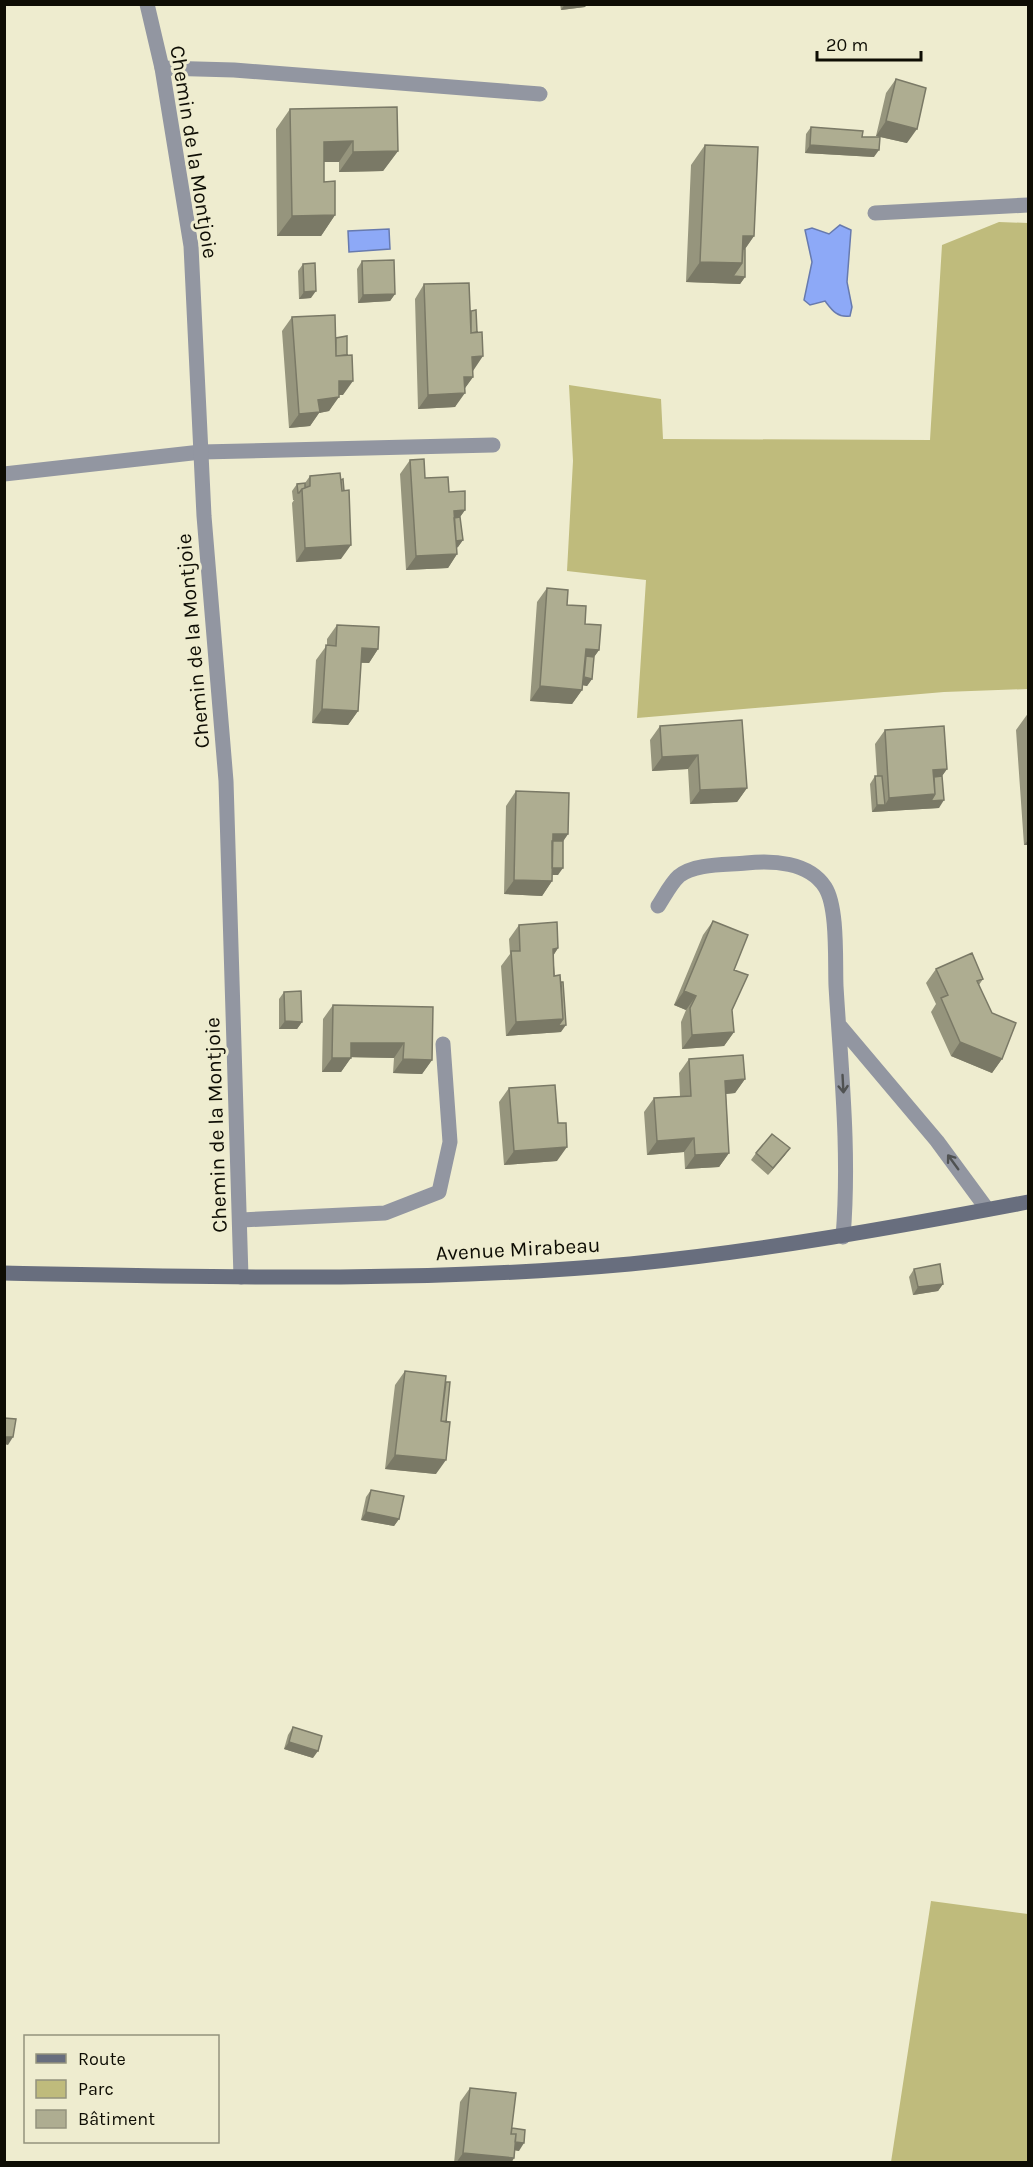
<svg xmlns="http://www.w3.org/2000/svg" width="1033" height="2167" font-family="Karla,sans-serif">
<rect width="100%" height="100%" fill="#eeeccf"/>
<path fill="#bfbb7c" d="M999,222l29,1v466l-84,3 -307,26 9,-138 -79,-9 6,-110 -4,-76 92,14 2,40 267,1 12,-195z
M931,1901l97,13v248h-137z"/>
<path fill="#8da9f7" stroke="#677aae" stroke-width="1.5" d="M840,225l11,5 -4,52 5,25 -2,9c-13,2 -18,-6 -25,-15l-15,4 -6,-5 8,-38 -7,-32 7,-2 17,6z
M389,229l1,20 -41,3 -1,-21z"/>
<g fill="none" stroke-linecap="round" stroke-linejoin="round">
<path stroke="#9296a1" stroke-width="15" d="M162,68l72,2 306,24
M4,474l197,-22 292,-7
M658,906c6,-9 13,-23 21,-30 16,-13 48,-11 67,-13 26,-3 63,-1 79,24 13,20 10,75 11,99 5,84 14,167 7,251
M840,1026l97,115 50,68
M241,1220l144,-7 54,-21 11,-50 -7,-98"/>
<path stroke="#9296a1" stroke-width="15" d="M147,4l15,64 29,178 13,270 22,265 15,496
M875,213l153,-8"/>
<path stroke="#686e7e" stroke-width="15" d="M4,1273c209,4 418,10 626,-9 134,-13 266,-37 398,-62"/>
</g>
<path fill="#96957d" d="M560,4h27l-2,3 -24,3z
M896,79l11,64 -31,-7 10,-43z
M290,109l108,42 -15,20 -44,1v-10h-15v20l11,33 -14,21h-44l-1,-107z
M811,127l63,30 -69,-4 1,-19z
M705,145l49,91 -9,13v28l-5,7 -54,-2 5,-117z
M362,261l33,33 -5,7 -32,2 -1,-34z
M303,264l8,34 -12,1 -1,-28z
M424,284l49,87v6l-9,12 -9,18 -37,2 -3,-110z
M292,317l44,21 7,57h-4l-10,16 -10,2 -9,13 -21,2 -7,-97z
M410,460l15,18 24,14 16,18 -5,7 3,23 -6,8v6l-9,14 -42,2 -6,-96z
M310,476l31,83 -45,3 -4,-59 2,-3h-1l-1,-9 5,-7 8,-1z
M547,588l20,17 32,45 -5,7 -2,22 -5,7 -4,-1 -1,5 -10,14 -42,-3 7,-99z
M337,625l41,24 -9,14h-8l-3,48 -10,14 -36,-2 4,-63 11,-15v-6z
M1029,712v133h-5l-8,-115z
M660,726l87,62 -10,14 -47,2 -2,-35 -36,2 -2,-31z
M885,730l62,39 -5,7 -3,32 -67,4 -2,-28 5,-8h2l-2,-32z
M516,791l52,43 -5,7 -5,34h-6v6l-10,15 -38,-2 2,-88z
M713,921l21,49 -2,40 2,22 -10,14 -42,3 -1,-27 5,-12 -12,-5 29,-70z
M519,925l39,23 -5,8 8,76 -55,4 -5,-70 9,-12 -1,-15z
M936,969l47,10 -4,6 23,74 -10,14 -41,-17 -20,-44 5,-8 -10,-21z
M284,992l18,30 -5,7h-18v-30z
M333,1005l99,55 -10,14 -29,-1 1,-15 -43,-1 -10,15h-19l1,-53z
M689,1059l56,20 -10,14 -9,1 3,59 -10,14 -34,2 -1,-17 -37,3 -3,-43 10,-14 26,-2 -1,-23z
M509,1088l48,73 -53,4 -5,-63z
M756,1153l29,2 -17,20 -17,-15z
M914,1269l29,15 -5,7 -25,4 -4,-18z
M405,1371l31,103 -51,-5 10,-84z
M371,1490l28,29 -5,7 -33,-6 5,-23z
M293,1727l20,31 -29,-9 4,-14z
M470,2088l42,40 7,23 -5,-1v8l-3,5h-57l6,-61z"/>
<path fill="#7a7966" d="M565,4h22l-2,3 -24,3z
M886,121l31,8 -10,14 -31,-7z
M353,141l-14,21h-29l14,-20z
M810,145l69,5 -5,7 -69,-4z
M398,151l-15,20 -44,1 14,-20z
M335,215l-14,21h-44l15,-20z
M743,236h11l-14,20z
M700,262l42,1 3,14 -5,7 -54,-2z
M316,291l-5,7 -12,1 5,-7z
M395,294l-5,7 -32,2 5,-8z
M483,356l-10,15 -1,-14z
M464,377h9l-10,14z
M339,381h14l-10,14h-14z
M465,393l-10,14 -37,2 10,-14z
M339,397l-10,14 -10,2 -9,13 -21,2 10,-14 19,-14z
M465,510l-10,14 -1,-13z
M463,540l-5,7 -12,2 5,-7z
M351,545l-10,14 -45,3 9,-14z
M457,554l-9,14 -42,2 10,-14z
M362,648l16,1 -9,14 -17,-1z
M586,649l13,1 -10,14 -7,-8z
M580,677l12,2 -5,7 -12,-2z
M540,686l42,4 -10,14 -42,-3z
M322,709l36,2 -10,14 -36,-2z
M698,755l-10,14 -36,2 10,-14z
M947,769l-10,14 -8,1 4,-14z
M747,788l-10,14 -47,2 10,-14z
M935,794l9,6 -5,8 -67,4 5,-7h8l4,-7z
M553,834h15l-10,15 -10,-1z
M1029,839v6h-5z
M547,868h16l-5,7h-16z
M514,880l38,1 -10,15 -38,-2z
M558,948l-9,14 4,-13z
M684,991l12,5 -10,14 -12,-5z
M563,1019l3,6 -5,7 -55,4 10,-14z
M285,1021l17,1 -5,7h-18z
M734,1032l-10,14 -42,3 10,-14z
M960,1042l42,17 -10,14 -41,-17z
M351,1043h53l-10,15 -53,-1z
M332,1058h19l-10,14h-19z
M403,1059l29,1 -10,14 -29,-1z
M745,1079l-10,14 -20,2 10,-14z
M694,1138l-10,14 -37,3 10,-14z
M567,1147l-10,14 -53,4 10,-14z
M790,1148l-5,7 -17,20 5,-7z
M729,1153l-10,14 -34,2 10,-14z
M943,1284l-5,7 -25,4 5,-8z
M4,1437h9l-5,8 -4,-1z
M395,1455l51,5 -10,14 -51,-5z
M366,1512l33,7 -5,7 -33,-6z
M289,1742l29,9 -5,7 -29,-9z
M507,2141l17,2 -5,8 -17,-3z
M463,2153l51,5 -3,5h-55z"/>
<path fill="#aead91" stroke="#7a7966" stroke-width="1.5" d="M896,79l30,9 -9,41 -31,-8z
M397,107l1,44 -45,1v-11l-29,1v40l11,-1v34l-43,1 -2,-107z
M811,127l52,4 -1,6h18l-1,13 -69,-5z
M705,145l53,2 -4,89h-11l-1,27 -42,-1z
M743,249h2v28l-12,-1 9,-13z
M394,260l1,34 -32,1 -1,-34z
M315,263l1,28 -12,1 -1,-28z
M469,283l2,50 11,-1 1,24 -11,1 1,20h-9l1,16 -37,2 -4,-111z
M476,310l1,22 -6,1v-22z
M335,315l1,41 16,-1 1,26h-14v16l-21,3 2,12 -21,2 -7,-97z
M347,336v19l-11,1v-18z
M424,459l1,19 23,-1 1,15 16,-1v19l-11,1 3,43 -41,2 -6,-96z
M340,473l2,18 7,-1 2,55 -46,3 -3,-59 8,-3v-10z
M343,479l1,12h-2l-1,-11z
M305,483v5l-3,1 -3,4h-1l-1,-9z
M460,517l3,23 -7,1 -2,-23z
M547,588l21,2 -1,15 19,1 -1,18 16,1 -2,25 -13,-1 -4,41 -42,-4z
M337,625l42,2 -1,22 -16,-1 -4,63 -36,-2 4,-64 10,1z
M586,656l8,1 -2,22 -8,-2z
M742,720l5,68 -47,2 -2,-35 -36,2 -2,-31z
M944,726l3,43 -14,1 2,24 -46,4 -4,-68z
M875,776h7l3,29h-8z
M942,776l2,24 -13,1 4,-7 -1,-17z
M516,791l53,2 -1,41h-15l-1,47 -38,-1z
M552,841h11v27h-11z
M713,921l35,14 -14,35 14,5 -16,35 2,22 -42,3 -2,-27 6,-12 -12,-5z
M557,922l1,26 -5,1 1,27 6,-1 3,44 -47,3 -5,-71h9l-1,-26z
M972,953l11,26 -6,2 15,32 24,10 -14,36 -42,-17 -19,-44 7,-3 -12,-26z
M561,982h2l3,43 -8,1 5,-7z
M301,991l1,31 -17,-1 -1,-29z
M333,1005l100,2 -1,53 -29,-1 1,-16h-53v15h-19z
M743,1055l2,24 -20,2 4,72 -34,2 -1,-17 -37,3 -3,-43 37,-2 -2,-37z
M555,1085l3,38h8l1,24 -53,4 -5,-63z
M772,1134l18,14 -17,20 -17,-15z
M940,1264l3,20 -25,3 -4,-18z
M405,1371l41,5 -5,45 9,1 -4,38 -51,-5z
M446,1382h4l-4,40 -5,-1z
M4,1418l12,1 -3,18h-9z
M371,1490l33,6 -5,23 -33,-7z
M293,1727l29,9 -4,15 -29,-9z
M470,2088l46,5 -5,41h5l-2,24 -51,-5z
M512,2128l13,2 -1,13 -9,-1 1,-8h-5z"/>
<defs><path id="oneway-shaft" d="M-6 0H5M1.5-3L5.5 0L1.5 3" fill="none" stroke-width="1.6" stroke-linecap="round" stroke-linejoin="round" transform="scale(1.5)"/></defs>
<g stroke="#505252">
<use href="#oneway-shaft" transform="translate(843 1084) rotate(87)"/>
<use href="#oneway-shaft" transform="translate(953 1162) rotate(-126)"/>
</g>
<g text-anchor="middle" stroke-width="6" stroke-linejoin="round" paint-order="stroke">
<g font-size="21" fill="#0e0d04" stroke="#eeeccf">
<text transform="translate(194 152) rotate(81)" y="7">Chemin de la Montjoie</text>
<text transform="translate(193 641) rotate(-95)" y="7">Chemin de la Montjoie</text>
<text transform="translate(216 1125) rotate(-92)" y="7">Chemin de la Montjoie</text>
<text transform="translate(518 1249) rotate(-3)" y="7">Avenue Mirabeau</text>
</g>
</g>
<rect width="1033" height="2167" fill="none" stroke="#0e0d04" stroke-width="12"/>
<rect x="24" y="2035" width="195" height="108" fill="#eeeccf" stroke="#94937e" stroke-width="1.5"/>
<rect x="36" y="2054" width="30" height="9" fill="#686e7e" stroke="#94937e" stroke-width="1.5"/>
<text x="78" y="2065" font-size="18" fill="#0e0d04">Route</text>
<rect x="36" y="2080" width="30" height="18" fill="#bfbb7c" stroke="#94937e" stroke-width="1.5"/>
<text x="78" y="2095" font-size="18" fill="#0e0d04">Parc</text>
<rect x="36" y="2110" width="30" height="18" fill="#aead91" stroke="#94937e" stroke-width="1.5"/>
<text x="78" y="2125" font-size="18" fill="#0e0d04">Bâtiment</text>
<path d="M817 51v9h104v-9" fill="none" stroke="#0e0d04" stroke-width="3"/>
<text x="826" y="51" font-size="18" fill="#0e0d04" stroke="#eeeccf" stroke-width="4.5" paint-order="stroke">20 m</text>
</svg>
